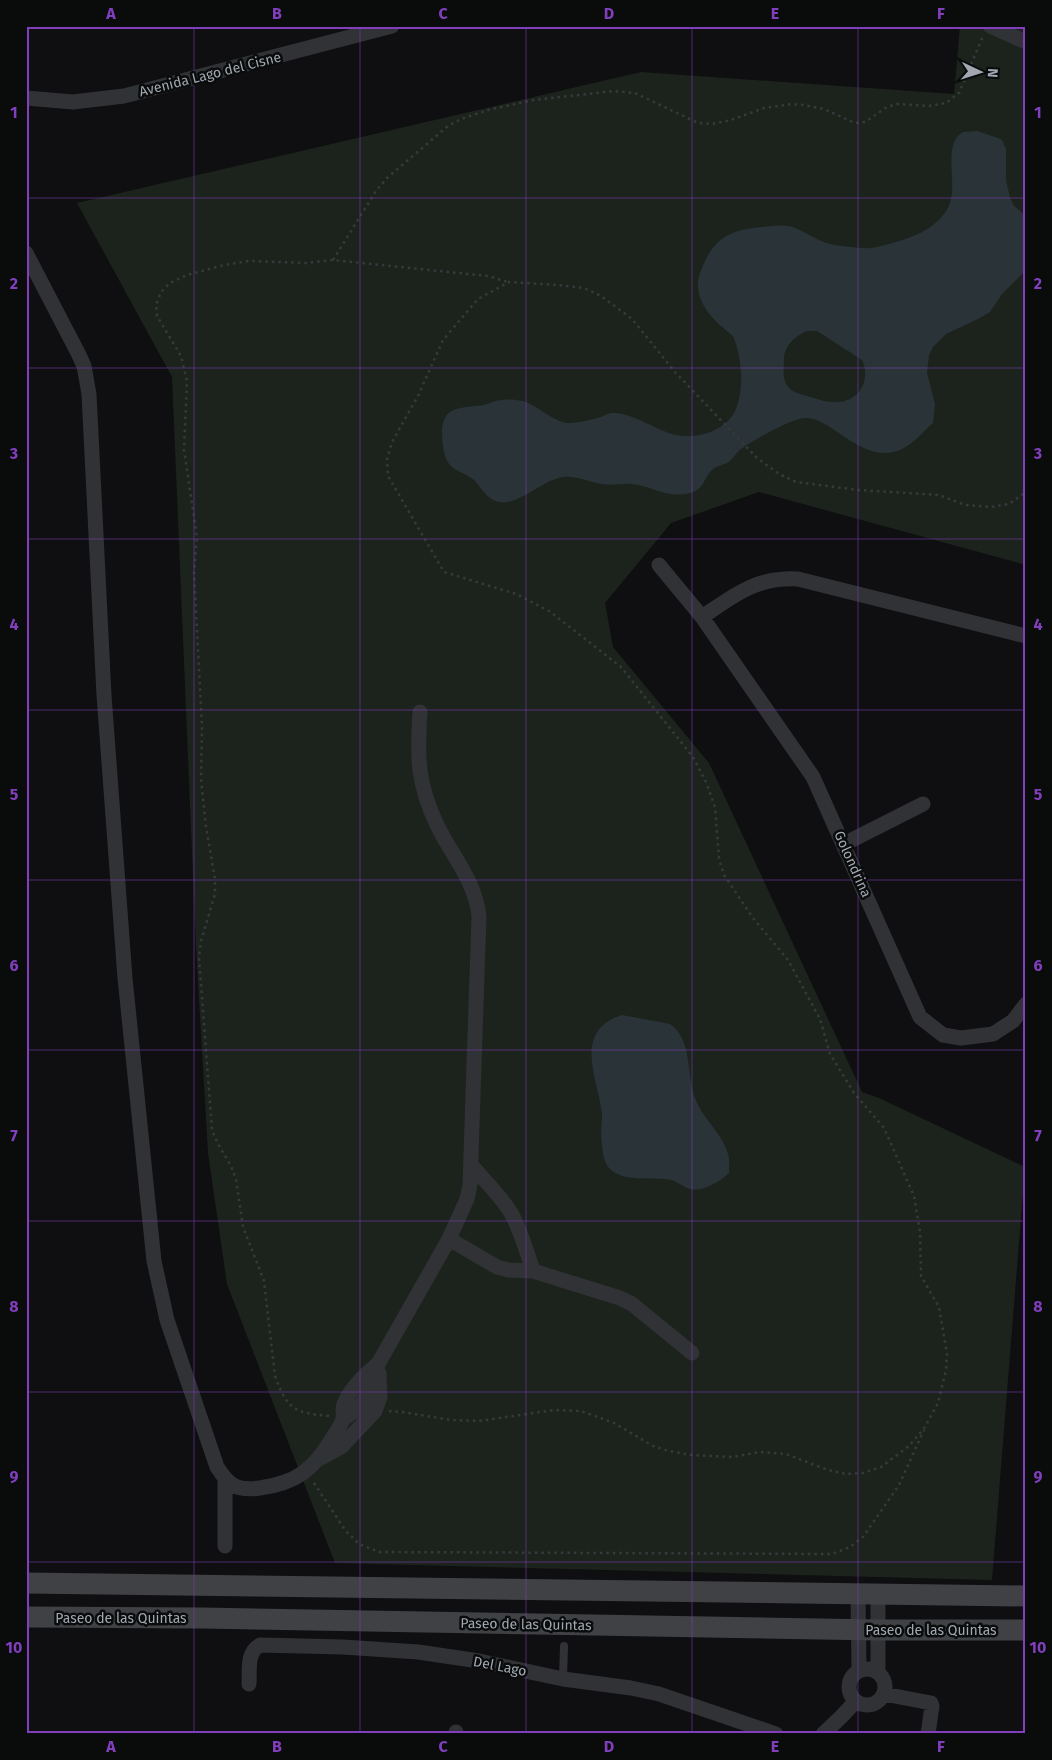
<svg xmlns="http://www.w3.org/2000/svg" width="1052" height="1760" font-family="'Fira Sans',sans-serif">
<rect width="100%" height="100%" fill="#0f0f11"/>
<path fill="#1c231c" d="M960,26h66v539l-267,-73 -88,31 -66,80 8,44 96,116 153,329 17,6 146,69 -33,413 -657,-17 -108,-279 -19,-131 -12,-206 -24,-570 -95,-174 564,-131 313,22z"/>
<path fill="#2a3338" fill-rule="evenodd" d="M977,131l21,7 4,2 4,9v31l4,18 4,8 12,10v54l-24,24 -12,18 -12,7 -32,15 -13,13 -4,8 -2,18 8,31 -2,19c-8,7 -16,17 -26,23 -28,19 -56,-5 -80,-21 -9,-5 -18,-9 -28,-6 -12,3 -48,22 -58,30 -5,4 -8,10 -14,14 -4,2 -10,3 -14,6 -9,8 -9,21 -23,24 -22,6 -38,-7 -58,-9 -10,-1 -20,2 -30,0 -13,-2 -26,-9 -39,-7 -19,2 -45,29 -64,25 -12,-2 -17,-14 -25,-22 -7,-7 -19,-8 -25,-16 -6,-8 -7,-25 -7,-34 0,-6 3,-15 8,-18 10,-6 22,-5 34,-7 6,-2 12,-5 19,-5 6,-1 14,0 20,1 16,5 27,19 44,22 6,1 28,-4 34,-6 5,-2 9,-5 14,-4 22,2 40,17 61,22 20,4 47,-3 58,-22 11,-20 8,-57 -1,-77 -19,-15 -42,-35 -33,-63 12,-33 27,-43 62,-46 10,-1 20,-3 30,0 13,4 25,14 38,17 10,2 32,5 42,4 12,-2 40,-10 50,-16 13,-7 26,-18 29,-33 5,-20 -8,-56 12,-67zM807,331h10l45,29c9,19 -2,41 -24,42 -11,1 -21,-3 -31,-6 -7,-2 -16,-4 -20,-11 -5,-7 -3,-17 -3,-26 0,-13 12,-24 23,-28z
M622,1015l48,9c23,16 16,50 25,74 7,20 28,36 33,56 2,6 1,13 1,19 -10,9 -28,21 -42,15 -5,-2 -10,-7 -16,-8 -20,-4 -43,3 -60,-10 -7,-6 -8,-16 -9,-25 -2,-10 0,-20 0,-31 -2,-20 -13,-48 -10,-68 3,-17 14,-26 30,-31z"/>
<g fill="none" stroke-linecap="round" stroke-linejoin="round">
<path stroke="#37393c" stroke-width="2.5" stroke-dasharray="2.5 4" stroke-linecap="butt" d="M333,260l43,-69 11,-13 61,-52 13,-7 27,-9 46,-10 80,-9 21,2 63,30 14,1 19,-4 33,-12 28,-4 11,1 21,4 31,14 10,-1 22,-15 10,-3 32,2 17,-3 13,-10 24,-57
M389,1411l13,1 49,8 28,1 75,-11 27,1 33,12 39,23 16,5 22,4 41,2 28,-5 26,2 42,16 18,4 17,-1 18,-6 28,-21 16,-19 13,-24 8,-33 1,-16 -8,-47 -18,-31 -1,-44 -6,-36 -30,-68 -30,-35 -24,-39 -10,-35 -32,-59 -35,-42 -29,-43 -5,-16 -4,-52 -9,-25 -13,-25 -72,-90 -72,-56 -33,-17 -72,-22 -56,-96 -1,-17 5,-17 26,-46 25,-56 35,-41 31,-17 49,3 26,3 17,8 31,23 43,53 82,86 22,16 17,8 62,8 81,5 26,10 26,2 18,-3 17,-12
M329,1416c-35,-3 -42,-7 -54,-40l-11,-95 -21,-54 -7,-48 -5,-13 -13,-22 -6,-14 -13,-172 2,-17 14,-47v-15l-9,-52 -5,-48 1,-52 -8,-155 3,-35 -13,-87 3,-69 -6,-25 -24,-40 -1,-11 5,-13 9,-9 17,-8 37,-10 25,-4 57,2 27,-3 155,16 20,6
M314,1483l31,47 14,14 20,8 453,2 18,-7 13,-10 36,-52 25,-55"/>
<path stroke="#313235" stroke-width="8" d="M563,1679l1,-33"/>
<path stroke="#313235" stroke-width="15" d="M990,26l36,16
M26,98l47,4 51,-6 268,-70
M26,253l52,100 6,13 5,28 15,301 21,283 29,283 13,59 50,147c12,19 20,24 43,21 36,-5 53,-18 72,-49 3,-6 9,-13 11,-20 1,-4 -1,-10 1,-15 7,-16 20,-29 34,-40
M659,565l43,52 111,160 107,240 23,18 18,3 32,-4 20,-13 13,-17
M702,617c33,-22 53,-40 96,-38l228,57
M844,844l79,-40
M472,1166c13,15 29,30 39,47 10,18 16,39 22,58
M449,1239l48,28 11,3 25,1 87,27 12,6 60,49
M343,1419c22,-12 30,-31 35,-55l71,-125 18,-40 3,-14 9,-269c-4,-35 -26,-59 -41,-89 -21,-43 -21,-70 -18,-115
M321,1458l20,-11 34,-36 5,-14 -1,-24
M225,1480v66
M858,1593l1,78
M849 1687a18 18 0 1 1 36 0a18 18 0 1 1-36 0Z
M878,1673v-80
M249,1684c1,-14 -3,-31 11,-39l83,2 75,5 61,9 84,18 68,9 28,6 117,40
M884,1694l47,9 1,3 -4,28
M456,1734v-2
M823,1734l18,-17 15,-16"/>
<path stroke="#3f4145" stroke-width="21" d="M26,1583l1000,13
M26,1617l176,1 676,12h148"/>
</g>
<path fill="none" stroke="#813fbd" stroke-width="1" stroke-opacity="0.55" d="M194,26v1708M360,26v1708M526,26v1708M692,26v1708M858,26v1708M26,198h1000M26,368h1000M26,539h1000M26,710h1000M26,880h1000M26,1050h1000M26,1221h1000M26,1392h1000M26,1562h1000"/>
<g text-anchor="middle" stroke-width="5" stroke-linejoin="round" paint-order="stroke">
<g font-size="14" fill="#a1a8b1" stroke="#0a0b0b">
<text transform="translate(210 74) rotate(-14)" y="5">Avenida Lago del Cisne</text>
<text transform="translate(853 864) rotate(66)" y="5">Golondrina</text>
<text x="121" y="1623">Paseo de las Quintas</text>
<text transform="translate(526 1624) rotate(1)" y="5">Paseo de las Quintas</text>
<text x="931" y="1635">Paseo de las Quintas</text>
<text transform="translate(500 1666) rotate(11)" y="5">Del Lago</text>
</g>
</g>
<rect width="1052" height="1760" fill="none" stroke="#0a0b0b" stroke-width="55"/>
<g transform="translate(980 72) rotate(94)" stroke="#0a0b0b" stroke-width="4" paint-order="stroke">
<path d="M0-4L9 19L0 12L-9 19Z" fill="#a1a8b1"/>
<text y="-8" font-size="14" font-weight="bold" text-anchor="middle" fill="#a1a8b1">N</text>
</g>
<rect x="28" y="28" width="996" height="1704" fill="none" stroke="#813fbd" stroke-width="2"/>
<g font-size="16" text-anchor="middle" font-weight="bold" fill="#813fbd">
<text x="111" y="19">A</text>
<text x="277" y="19">B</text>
<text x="443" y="19">C</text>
<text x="609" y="19">D</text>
<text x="775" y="19">E</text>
<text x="941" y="19">F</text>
<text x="14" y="118">1</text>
<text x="1038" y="118">1</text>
<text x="14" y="289">2</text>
<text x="1038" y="289">2</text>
<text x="14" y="459">3</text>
<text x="1038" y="459">3</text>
<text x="14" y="630">4</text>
<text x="1038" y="630">4</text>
<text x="14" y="800">5</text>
<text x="1038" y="800">5</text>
<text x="14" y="971">6</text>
<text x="1038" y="971">6</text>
<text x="14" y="1141">7</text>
<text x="1038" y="1141">7</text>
<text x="14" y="1312">8</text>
<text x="1038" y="1312">8</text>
<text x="14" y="1482">9</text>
<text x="1038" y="1482">9</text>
<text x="14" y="1653">10</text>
<text x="1038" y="1653">10</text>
<text x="111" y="1752">A</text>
<text x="277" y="1752">B</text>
<text x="443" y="1752">C</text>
<text x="609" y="1752">D</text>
<text x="775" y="1752">E</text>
<text x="941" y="1752">F</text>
</g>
</svg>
